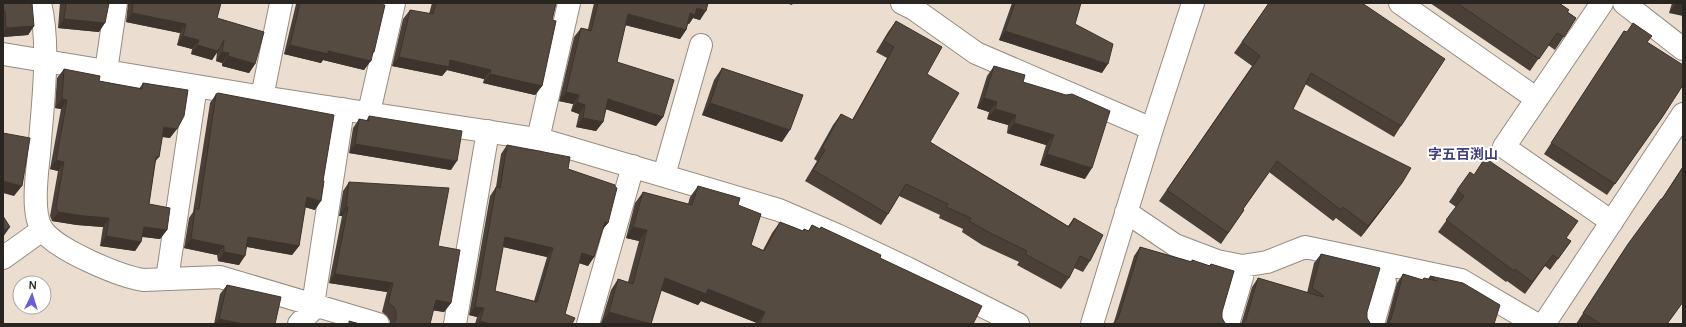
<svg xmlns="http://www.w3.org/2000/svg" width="1686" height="327" font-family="Manrope,'Noto Sans JP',sans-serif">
<rect width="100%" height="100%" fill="#ebded1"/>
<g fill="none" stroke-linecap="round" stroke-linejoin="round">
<defs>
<path id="minor" d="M40,3c11,44 2,106 -1,151 -2,19 -8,59 3,75 12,20 79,48 102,51l76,-3 158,47
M902,3l12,6 62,44 176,76
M1400,3l137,96
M1602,3l-98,144 108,75
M1624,3l59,46
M3,54l259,43 281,43 236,70 58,25 70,33 111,56
M106,71l10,-68
M262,97l19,-94
M369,112l25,-109
M538,139l31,-136
M664,175l37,-130
M1126,212l49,33 42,16 25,5 25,-4 38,-15 156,33 75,44
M3,258l39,-28
M167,279l29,-193
M299,324l12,-13 2,-6 30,-196
M455,324l33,-193
M588,324l45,-158
M1092,324l60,-195 41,-126
M1228,324l14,-47
M1373,324l12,-42
M1544,324l139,-210"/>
</defs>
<use href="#minor" stroke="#978b7f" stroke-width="24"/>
<use href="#minor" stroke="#fff" stroke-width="22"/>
</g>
<path fill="#4a4037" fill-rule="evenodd" d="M3,3l31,23 -6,9 -25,2z
M60,3h49l-10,29 -41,-4z
M128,3h93l-4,15 38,46 -6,9 -27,-7v-3l-6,-2 1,-9 -5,8 -21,-6 1,-5 -15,-4 3,-12 -54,-11z
M293,3h90l-11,52 -8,15 -41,-10 -2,3 -37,-9 12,-50z
M432,3h124l-4,17 -10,66 -7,9 -52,-12 1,-4 -37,-9 -5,6 -50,-10 11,-47 7,-9 19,4z
M594,3h114l-8,17 -7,-2 -4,6 -1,-1 -2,7 -6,9 -55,-14 -8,37 46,55 -7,9 -50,-17 -3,13 -7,9 -20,-4 3,-13 -8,-3 2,-7 -14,-3 15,-64 7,-9 7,1z
M1012,3h69l-6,21 27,49 -103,-33z
M1269,3l132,123 -7,11 -89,-53 -12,25 101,85 -33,43 -25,-19 -3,3 -64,-49 -26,37 1,1 -23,34 -62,-43 93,-135 -18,-13z
M1430,3h129l10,7 -1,2 8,6 -21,32 -7,-5 -18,26z
M1672,3h11l-14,10z
M896,21l31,53 3,68 138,84 6,-8 16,43 -7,11 -9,-4 -5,10 -8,11 -44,-24 2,-3 -37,-17 -20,-13 1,-3 -24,-11 1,-3 -41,-19 -11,18 -7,11 -76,-44 12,-20 -3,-2 19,-34 8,-11 11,6 35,-62 -11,-6 12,-20z
M1633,23l14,19 16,74 -56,79 -63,-41 73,-112 7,-11 3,1z
M994,66l29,16 62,97 -45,-14 6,-20 -39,-12 1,-8 -21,-6 2,-7 -12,-4 10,-32z
M722,68l60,74 -80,-27 12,-35z
M64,69l35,12 40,8 4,-6 27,55 -8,-1 -3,20 -4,5 -6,42 18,26 -7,9 -18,-2 -1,5 -6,9 -35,-5 3,-19 -26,-2 -25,-4 -2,-5 8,-45 -8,-2 11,-60 -6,-1 2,-30z
M216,94l99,116 -10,-3 -6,39 -7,9 -45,-8 -8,18 -21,-4 -1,-6 -33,-7 5,-30 4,-6 17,-109z
M369,116l82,54 -102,-17 4,-25 6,-9 7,2z
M507,145l108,42 -7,36 -6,7 -8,27 -6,9 -9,-3 -14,51 7,10h-97l2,-7 -8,-2 21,-119 6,-9 5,-33zM503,247l44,10 -13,44 -39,-10z
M1683,166v136l-16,22h-91l44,-68 42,-57z
M349,182l89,64 13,57 -7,9 -11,-2 -3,14h-40v-3l-3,-5 -5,-4 5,-20 -58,-9 13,-67h-3l4,-25z
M698,186l40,19 13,40 12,5 9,-17 8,-11 23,9 1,-2 4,2 4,-6 8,4 1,-2 59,31 93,66h-216v-1l-56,-22 -3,4 -37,-15 -10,34h-45l-5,-1 10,-33 7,-11 10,3 11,-41 -13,-3 9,-35 8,-11 45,12 2,-7z
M1457,190l109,48 5,3 -21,29 -5,-4 -20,28 -18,-13 -1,1 -68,-50 18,-25 -7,-5z
M1140,247l51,15 1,-2 17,6 2,-2 11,48v6l3,5 1,1h-114l2,-2 20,-66z
M1321,254l46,58v6l3,5 1,1h-130l11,-37 6,-9 49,15 7,-30z
M1403,274l19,6 2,-2 4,1 2,-3 64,48h-108l11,-41z
M227,285l48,39h-61l6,-30z"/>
<path fill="#3c342d" d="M786,3h7l-1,2z
M1676,3l7,1v12l-14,-3z
M697,8l9,3 -6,9 -7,-2 -4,6 -5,-2 6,-9z
M132,13l54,11 -6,9 -54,-11z
M628,14l58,16 -6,9 -59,-15z
M64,19l41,4 -6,9 -41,-4z
M34,26l-6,9 -25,2v-4l3,-5z
M1005,31l103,33 -6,9 -103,-33z
M183,36l16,4 -7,9 -15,-4z
M197,45l21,6 -6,9 -21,-6z
M290,45l38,6 46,1 -6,8 3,1 -7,9 -41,-10 -2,3 -37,-9z
M222,52l7,1 -7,10 -6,-2z
M228,56l27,8 -6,9 -27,-7z
M399,57l51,3 41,10 -7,9 -37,-9 -5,6 -50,-10z
M490,74l52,12 -7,9 -52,-12z
M566,92l13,3 -6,9 -14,-3z
M984,98l13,4 -8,10 -12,-4z
M62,99l5,1 -6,9 -6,-1z
M608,99l55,18 -7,9 -54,-18z
M577,102l8,3 -6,9 -8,-3z
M710,103l80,27 -8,12 -80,-27z
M995,109l21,6 -8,10 -21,-6z
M583,118l20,4 -7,9 -20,-4z
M1014,123l40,12 -8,10 -39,-12z
M164,127l13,2 -7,9 -12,-2z
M355,144l102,17 -6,9 -102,-17z
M1047,154l45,14 -7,11 -45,-14z
M56,160l8,2 -6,9 -8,-2z
M3,181l19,5 -8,10 -11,-3z
M1402,183l-8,11 -33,43 7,-11z
M307,197l14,4 -6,9 -14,-4z
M346,207h2l-6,9h-3z
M58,212l51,6 -6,9 -26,-2 -25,-4z
M605,222l3,1 -7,8z
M10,227l-7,10v-6z
M144,227l23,3 -7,9 -22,-3z
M633,227l14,3 -8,11 -13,-3z
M106,236l35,6 -6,9 -35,-5z
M248,237l51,9 -7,9 -50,-9z
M505,237l48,11 -6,9 -48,-11z
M191,239l33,7 -7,9 -33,-7z
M224,252l21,4 -6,9 -21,-4z
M582,253l12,4 -6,9 -12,-4z
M335,274l58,9 -6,9 -58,-9z
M665,278l43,11 57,23 -8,11 -56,-22 -3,4 -41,-16z
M436,300l15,3 -7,9 -14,-2z
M475,307l9,1 -7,9 -8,-2z
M609,312l41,12h-44l-5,-1z
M219,319l25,5h-29z
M480,321l11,3h-13z"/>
<path fill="#564b40" stroke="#3c342d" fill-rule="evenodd" d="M3,3h29l2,23 -28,2 -1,-17h-2z
M66,3h43l-4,20 -41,-4z
M133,3h88l-4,15 47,14 -9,32 -27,-8 1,-3 -7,-1 2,-12 -6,11 -21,-6 2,-5 -16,-4 3,-12 -54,-11z
M300,3h83v2h2l-11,47h-1l-2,9 -43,-10v3l-38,-9z
M436,3h120l-4,17 4,1 -14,65 -52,-12 1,-4 -41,-10 -1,7 -50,-10 11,-47 23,4z
M598,3h110l-2,8 -9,-3 -2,7 -5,-2 -4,17 -58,-16 -11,48 57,18 -11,37 -55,-18 -5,23 -20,-4 2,-13 -8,-3 2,-7 -13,-3 15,-64 10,3z
M1015,3h66l-6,21 38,20 -5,20 -103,-33z
M1269,3h93l83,56 -44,67 -90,-53 -18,36 118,59 -9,15 -34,43 -25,-19 -2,3 -64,-49 -34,48 1,1 -16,23 -61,-43 93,-134 -18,-14z
M1457,3h102l10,7 -2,2 9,6 -12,19 -7,-4 -18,26z
M896,21l46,26 -15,27 32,19 -29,49 139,85 5,-9 29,17 -13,26 -10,-5 -11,22 -44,-24 2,-3 -37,-18 -21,-12 2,-3 -25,-11 2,-3 -42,-20 -18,30 -75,-44 12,-20 -3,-2 19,-34 12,6 41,-73 -10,-6z
M1633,23l19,13 -5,6 36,23v20l-20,31 -48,68 -64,-41 73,-112 3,1z
M994,66l31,9 -2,7 43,13 6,-1 38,17 -18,57 -45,-14 7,-19 -40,-12 2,-8 -21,-6 2,-7 -13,-4z
M722,68l81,27 -13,35 -80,-27z
M64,69l36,7 -1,5 43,8 1,-6 45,7 -4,26 -7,13 -13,-2 -5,30h-3l-7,47 21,4 -3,22 -23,-3 -3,15 -35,-6 3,-18 -25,-2 -26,-4 -2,-5 8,-45 -8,-2 11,-60 -5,-1z
M218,93l116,22 -11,66h1l-3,20 -14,-4 -8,49 -51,-9 -3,19 -21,-4v-6l-33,-7 4,-30h4l17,-115z
M369,116l93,15 -5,30 -102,-17 4,-25 10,2z
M3,133l27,5 -8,48 -19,-5z
M507,145l63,12 -2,12 47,16v2l2,1 -9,35 -3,-1 -11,35 -12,-4 -17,61 10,4 -3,6h-81l-11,-3 4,-13 -9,-1 21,-120 4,1zM505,237l48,11 -16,54 -42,-11z
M1485,158l93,63 -12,17 5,3 -13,18 -5,-4 -21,27 -17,-13 -1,2 -68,-51 18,-24 -7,-6 13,-18 4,3z
M1683,167v135l-16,22h-66l-18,-11 45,-69 33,-45h1z
M349,182l100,6 -11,58 22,4 -9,53 -15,-3 -6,24h-37l3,-5v-7l-2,-5 -6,-4 5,-20 -58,-9 13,-67h-2z
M698,186l42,12 -2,7 23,9 -10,31 13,6 16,-29 23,9 1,-2 5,2 3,-6 8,4 1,-2 60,28 -1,3 102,48 -9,18h-214l6,-12 -57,-23 -2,5 -41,-16 -14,46 -42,-12 9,-33 15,5 14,-54 -14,-3 10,-35 49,13z
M3,216l7,11 -7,4z
M1140,247l52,15v-2l18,6 1,-2 23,7 -12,41v6l3,5 1,1h-112l2,-5h2z
M1321,254l59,14 -13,44v6l3,5 1,1h-128l3,-5 12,-41 65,19 1,-1 -12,-8z
M1403,274l20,6 1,-2 13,3 -7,-5 33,7 37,22 -6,19h-106l3,-5z
M227,285l54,12 -6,27h-31l-25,-5z
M349,321l11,3h-11z"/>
<g text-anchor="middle" stroke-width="4" stroke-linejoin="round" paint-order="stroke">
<g font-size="14" font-weight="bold" fill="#403e7b" stroke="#fff">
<text x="1463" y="159">字五百渕山</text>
</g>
</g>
<rect width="1686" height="327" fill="none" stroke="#292520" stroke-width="8"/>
<g transform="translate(32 295) rotate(4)"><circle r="19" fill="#ffffff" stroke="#a9a8a6"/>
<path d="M0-3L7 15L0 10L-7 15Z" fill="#685ed7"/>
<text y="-6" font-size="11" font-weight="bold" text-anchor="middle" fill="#292520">N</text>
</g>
</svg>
